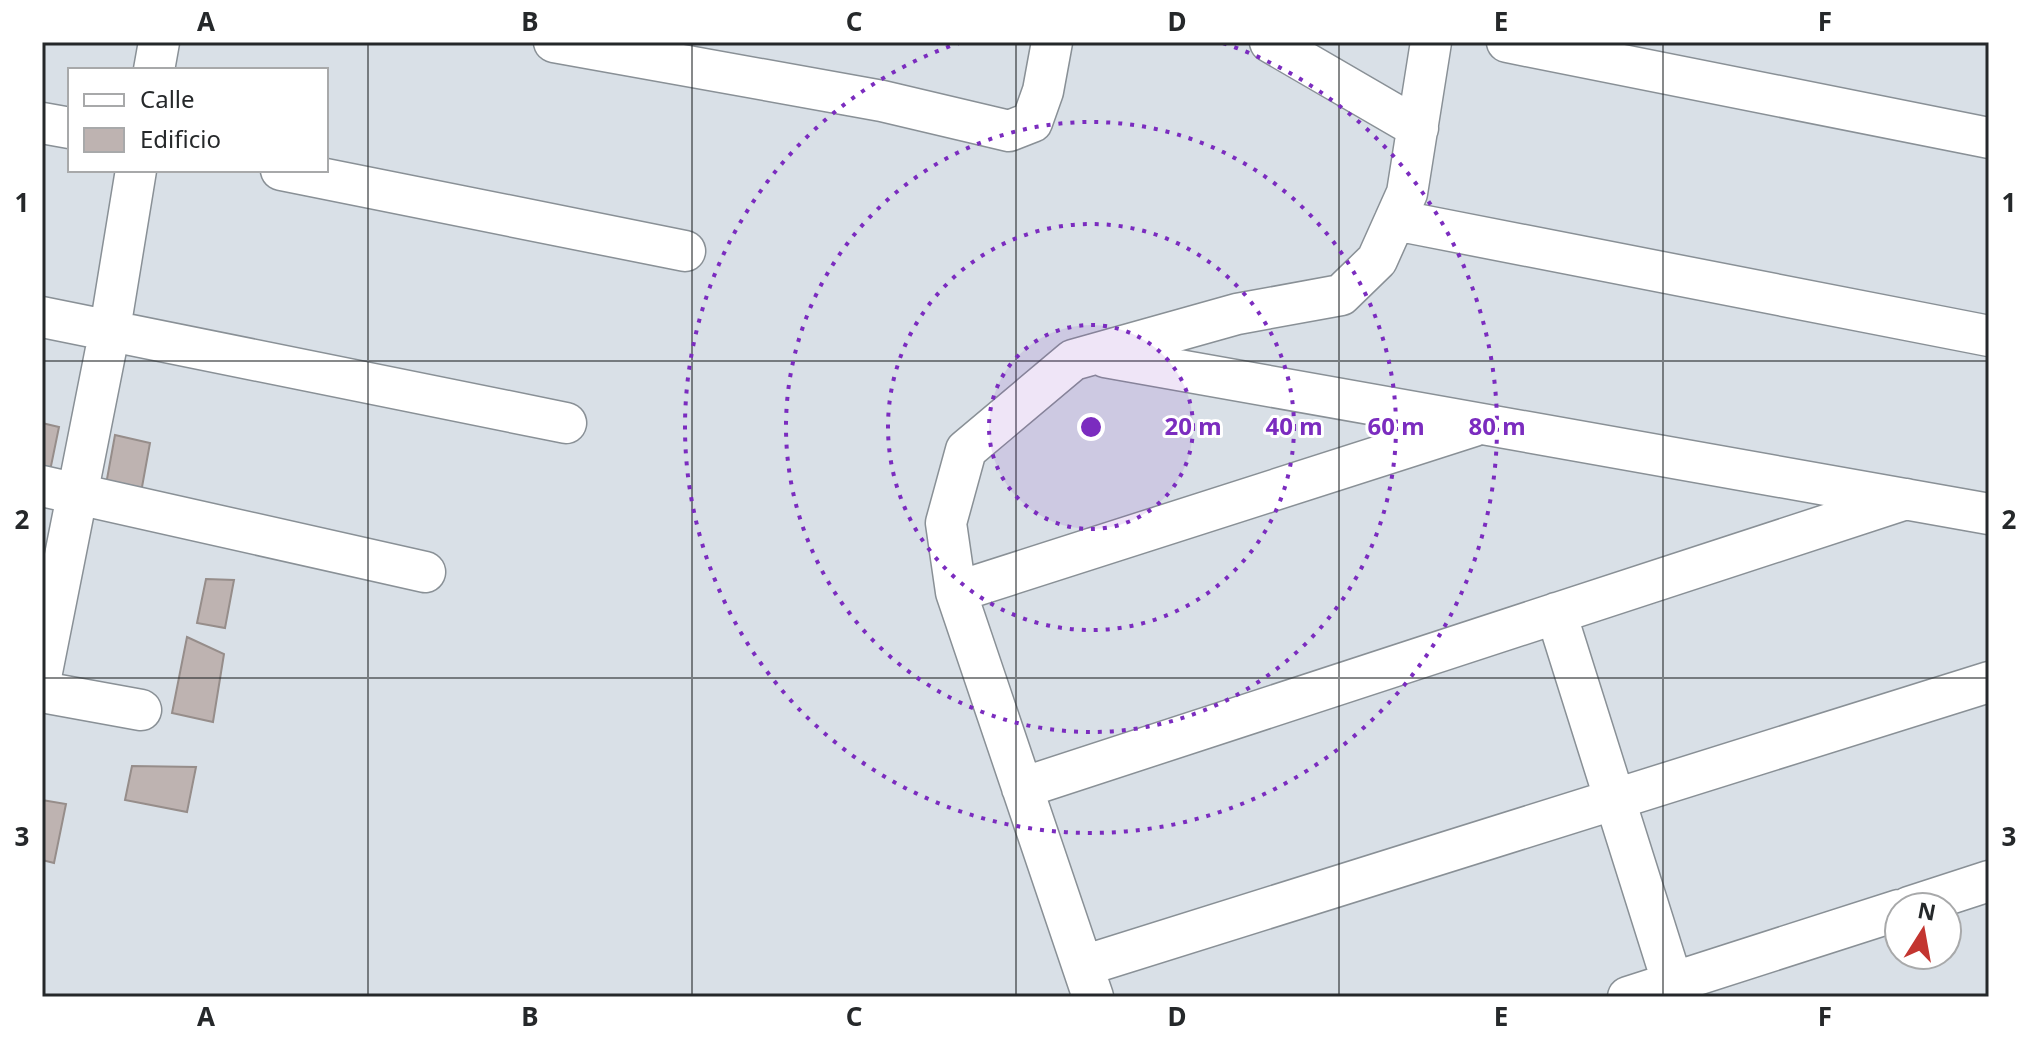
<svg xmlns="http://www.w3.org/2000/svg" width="2031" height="1039" font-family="'Noto Sans',sans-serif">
<rect width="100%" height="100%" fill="#d9e0e7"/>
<path fill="#beb3b1" stroke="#968d8a" stroke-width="2" d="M42,423l17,4 -9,44 -8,-1z
M115,435l35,8 -10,55 -35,-8z
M206,579l28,1 -9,48 -28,-5z
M187,637l37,17 -11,68 -41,-9z
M132,766l64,1 -9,45 -62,-12z
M42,800l24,4 -12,59 -12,-3z"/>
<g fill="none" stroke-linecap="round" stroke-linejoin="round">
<defs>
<path id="street" d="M554,42l328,59 127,30 23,-9 11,-31 9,-49
M1270,42l148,86
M1507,42l482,96
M154,70l5,-28
M42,123l28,5
M281,170l404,81
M1395,220l594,116
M42,317l524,106
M1105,357l884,157
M42,486l383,86
M956,592l518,-166
M1556,613l121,384
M42,672l68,-343 26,-159
M42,692l99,18
M1022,788l884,-289
M1909,907l80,-26
M1083,966l906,-284
M1093,997l-137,-405 -10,-69 20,-73 107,-90 164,-46 104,-19 36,-35 30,-67 24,-151
M1628,997l271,-87"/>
</defs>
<use href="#street" stroke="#899096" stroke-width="43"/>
<use href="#street" stroke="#fff" stroke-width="40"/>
</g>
<path fill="none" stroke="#25282a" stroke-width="2" stroke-opacity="0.55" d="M368,42v955M692,42v955M1016,42v955M1339,42v955M1663,42v955M42,361h1947M42,678h1947"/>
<circle cx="1091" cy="427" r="102" fill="#7b2cbf" fill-opacity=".12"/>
<g fill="none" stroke="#7b2cbf" stroke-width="4" stroke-dasharray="4 8">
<circle cx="1091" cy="427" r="102"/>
<circle cx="1091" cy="427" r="203"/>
<circle cx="1091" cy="427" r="305"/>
<path d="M1223 43A406 406 0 1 1 959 43"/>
</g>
<circle cx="1091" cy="427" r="12" fill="#7b2cbf" stroke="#fff" stroke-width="4"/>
<g font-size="24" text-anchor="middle" font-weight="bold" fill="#7b2cbf" stroke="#fff" stroke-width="6" stroke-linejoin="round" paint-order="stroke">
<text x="1193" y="435">20 m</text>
<text x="1294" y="435">40 m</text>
<text x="1396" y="435">60 m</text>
<text x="1497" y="435">80 m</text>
</g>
<rect width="2031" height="1039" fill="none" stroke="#ffffff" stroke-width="88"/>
<rect x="68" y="68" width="260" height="104" fill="#ffffff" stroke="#a8a9aa" stroke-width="2"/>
<rect x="84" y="94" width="40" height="12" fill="#ffffff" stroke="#a8a9aa" stroke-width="2"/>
<text x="140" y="108" font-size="24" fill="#25282a">Calle</text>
<rect x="84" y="128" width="40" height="24" fill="#beb3b1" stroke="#a8a9aa" stroke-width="2"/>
<text x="140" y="148" font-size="24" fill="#25282a">Edificio</text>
<g transform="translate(1923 931) rotate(11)"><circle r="38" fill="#ffffff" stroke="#a8a9aa" stroke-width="2"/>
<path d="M0-6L14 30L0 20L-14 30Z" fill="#c33530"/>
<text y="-12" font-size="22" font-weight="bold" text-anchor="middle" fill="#25282a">N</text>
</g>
<rect x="44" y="44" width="1943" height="951" fill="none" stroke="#25282a" stroke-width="3"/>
<g font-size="26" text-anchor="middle" font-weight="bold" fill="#25282a">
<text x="206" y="31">A</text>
<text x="530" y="31">B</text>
<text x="854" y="31">C</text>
<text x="1177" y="31">D</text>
<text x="1501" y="31">E</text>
<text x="1825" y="31">F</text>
<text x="22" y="212">1</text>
<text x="2009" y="212">1</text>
<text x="22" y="529">2</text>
<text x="2009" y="529">2</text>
<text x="22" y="846">3</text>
<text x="2009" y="846">3</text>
<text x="206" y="1026">A</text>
<text x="530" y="1026">B</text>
<text x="854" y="1026">C</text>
<text x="1177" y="1026">D</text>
<text x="1501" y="1026">E</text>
<text x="1825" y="1026">F</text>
</g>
</svg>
